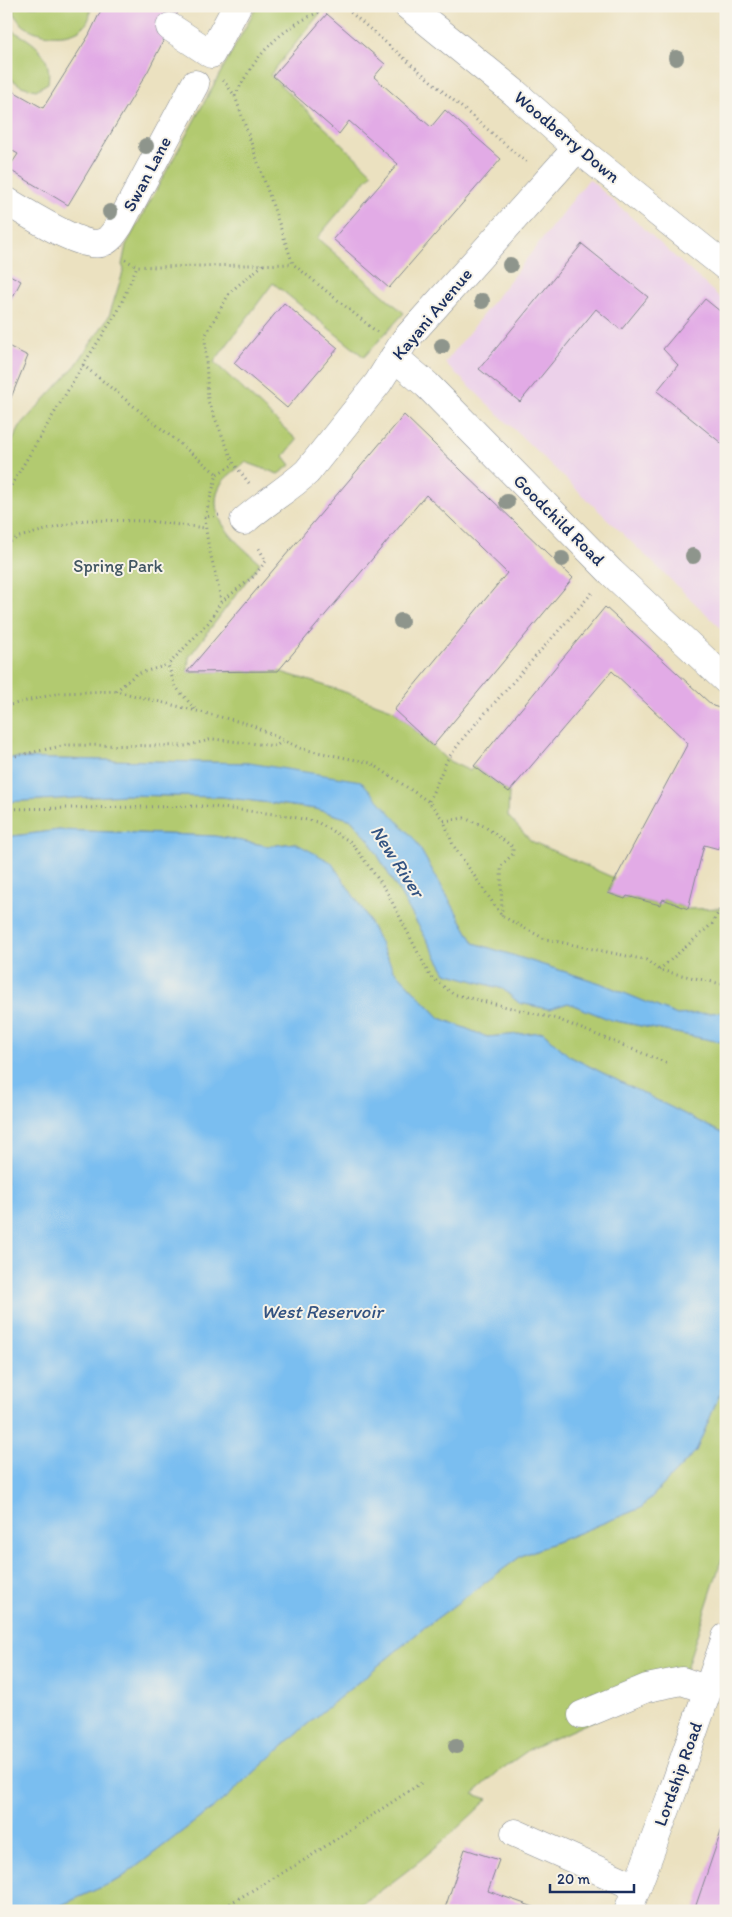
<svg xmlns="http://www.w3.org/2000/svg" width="732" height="1917" font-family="Itim,sans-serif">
<rect width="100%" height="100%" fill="#f7f3e8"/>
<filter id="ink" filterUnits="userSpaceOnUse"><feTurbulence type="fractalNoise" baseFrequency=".02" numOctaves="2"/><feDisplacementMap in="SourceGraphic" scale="10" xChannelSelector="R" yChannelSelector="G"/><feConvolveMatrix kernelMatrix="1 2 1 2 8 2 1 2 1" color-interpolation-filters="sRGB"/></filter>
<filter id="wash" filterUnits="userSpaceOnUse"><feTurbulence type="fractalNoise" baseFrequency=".0096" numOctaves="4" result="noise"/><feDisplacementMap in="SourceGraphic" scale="20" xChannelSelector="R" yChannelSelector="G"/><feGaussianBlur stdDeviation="1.12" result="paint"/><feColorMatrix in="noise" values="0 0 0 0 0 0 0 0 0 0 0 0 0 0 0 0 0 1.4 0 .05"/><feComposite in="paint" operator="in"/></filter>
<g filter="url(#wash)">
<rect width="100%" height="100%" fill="#ebe1c0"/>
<path fill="#ecd1ea" d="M589,179l137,124v330l-281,-270z"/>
<path fill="#b2ca6f" stroke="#667c66" d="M14,6h76c6,44 -80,34 -76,0z
M257,6h69l-56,69 102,98 -55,65 87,75 -40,44 -91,-74 -59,79 83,78 -13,16 7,9 -13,9 -33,-12c-7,7 -21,15 -25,24 -16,32 20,59 40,77l-71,94 -1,15 90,-1 61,19 55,20 53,50 23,11 4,-5 35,26 -1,24 23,25 83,37 -6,15 17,6 2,-3 33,9 3,-6 25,10 38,-1v104l-49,3 -77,-32 -126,-40 -59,-103 -166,-77 -243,-5v-304l14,-28 56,-61 33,-49 15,-47 -2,-4 4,-20z
M6,28c25,11 47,25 42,55l-12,7 -15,-4 -15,-11z
M124,795l98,2 94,12 36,11 17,20 77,133 57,16 16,14 30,6 19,-6 43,17 115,23v92l-157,-79 -26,-24 -56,5 -47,-19 -47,-49 -28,-56 -70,-70 -27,3 -53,-10 -156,-6 -53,7v-35z
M726,1379v167l-44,135 -152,68 -31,22 -26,23 15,5c-44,43 -85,78 -137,112h-303l72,-32 107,-82 77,-70 121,-100 96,-71 120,-48 55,-57z"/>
<path fill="#7abef0" stroke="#4a76a7" d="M6,758l243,5 112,18 54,59 59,103 126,40 77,32 49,-3v31l-115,-23 -43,-17 -19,6 -30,-6 -16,-14 -57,-16 -77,-133 -17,-20 -36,-11 -94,-12 -98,-2 -118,7z
M59,830l156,6 53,10 27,-3 36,19 34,51 28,56 47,49 47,19 56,-5 26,24 157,79v244l-30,72 -55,57 -120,48 -96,71 -121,100 -77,70 -107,82 -72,32h-42v-1074z"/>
<g id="blocks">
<path fill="#e2abe6" d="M103,6h78l-33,65 -80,134 -60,-36 10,-15 -12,-7v-60l37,21 46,-73z
M327,14l58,50 -11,13 57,50 14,-17 56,49 -112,129 -56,-49 65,-75 -49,-43 -10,13 -66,-58z
M582,244l66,53 -27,33 -25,-21 -76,93 -41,-33z
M6,273l15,8 -15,29z
M705,299l21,17v131l-69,-56 21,-26 -15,-16z
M284,303l54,45 -51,60 -53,-45z
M6,345l22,11 -22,54z
M404,415l169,163 -140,168 -39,-36 113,-137 -81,-78 -148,176 -91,1z
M605,607l108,99 13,4v114l-7,25 -15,-4 -16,64 -25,-10 -3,6 -33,-9 -2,3 -17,-6 80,-150 -76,-72 -103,121 -35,-26z
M725,1820l1,91h-32z
M465,1849l34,11 -11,31 57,20h-101z"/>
</g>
</g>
<g filter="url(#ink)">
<use href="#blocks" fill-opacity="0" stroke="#83888f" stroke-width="1"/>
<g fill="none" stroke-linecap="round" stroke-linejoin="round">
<defs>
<path id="minor" d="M408,6l107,87 62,55 149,119
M170,27l41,27 26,-48
M6,201c20,11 75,48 95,42 9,-2 14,-12 19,-19l75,-140
M394,357l33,28 184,187 115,108
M244,521c20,-18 43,-31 63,-49l71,-89 27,-43 172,-192
M582,1715l65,-27 35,-7 26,9
M515,1833l121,54
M628,1911l46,-123 52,-151"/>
</defs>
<use href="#minor" stroke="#83888f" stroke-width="29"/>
<path stroke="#83888f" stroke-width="3" stroke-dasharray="1 4" stroke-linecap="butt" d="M343,6l184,157
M223,80l12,16 58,168 84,68
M235,96c23,-46 50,-73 100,-90
M125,260l12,6 20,1 136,-3
M83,365l134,109
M249,483l-15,-19 -26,-63 -3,-65 25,-44 34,-28
M6,494l77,-129 35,-54 19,-45
M219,515l-14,2c1,30 12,56 16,85
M205,517l12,-43 17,-10
M6,544l13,-7 65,-17 64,1 57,7
M116,691l20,-17 32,-9
M6,706l53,-13 57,-2 133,33 53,25 69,14 58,39 15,19 9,24 49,71 43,23 101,21 13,10 67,15
M195,709l-20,-23 -7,-21 41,-43 12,-20 32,-25 13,-16 -9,-16
M6,758l60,-13 120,1 27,-7 63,7 7,-5
M429,801l18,-41 17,-23 128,-144
M6,809l199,-3 78,9 34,7 34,20 35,48 44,86 23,18 104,25 110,44
M444,821l20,-3 20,8 29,21v7l-12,12 1,50
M659,970l53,-46 14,-25
M217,1911l89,-52 115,-76"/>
<use href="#minor" stroke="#fff" stroke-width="28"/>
</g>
<g fill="#8e958c">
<circle cx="676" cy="58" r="8"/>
<circle cx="146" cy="146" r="8"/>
<circle cx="110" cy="212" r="8"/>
<circle cx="510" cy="265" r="8"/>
<circle cx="482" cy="301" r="8"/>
<circle cx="442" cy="346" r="8"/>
<circle cx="507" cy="502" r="8"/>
<circle cx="693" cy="556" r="8"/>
<circle cx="562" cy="559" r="8"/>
<circle cx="401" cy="621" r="8"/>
<circle cx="456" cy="1746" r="8"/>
</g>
</g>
<g text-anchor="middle" stroke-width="4" stroke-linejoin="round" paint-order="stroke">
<g font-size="18" fill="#1b2f5e" stroke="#f7f3e8">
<text transform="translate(567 137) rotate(40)" y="6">Woodberry Down</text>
<text transform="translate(147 174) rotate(-62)" y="6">Swan Lane</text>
<text transform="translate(432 314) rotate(-50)" y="6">Kayani Avenue</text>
<text transform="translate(559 520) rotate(45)" y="6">Goodchild Road</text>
<text transform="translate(678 1774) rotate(-70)" y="6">Lordship Road</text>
</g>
<g font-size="18" fill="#415662" stroke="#f7f3e8">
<text x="118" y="572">Spring Park</text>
</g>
<g font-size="19" font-style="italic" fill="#335382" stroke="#f7f3e8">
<text transform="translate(398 861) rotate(57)" y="7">New River</text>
<text x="322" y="1318">West Reservoir</text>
</g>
</g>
<rect width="732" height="1917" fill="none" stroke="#f7f3e8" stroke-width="25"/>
<path d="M550 1884v8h84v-8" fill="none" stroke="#1b2f5e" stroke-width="2.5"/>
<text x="557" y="1884" font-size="15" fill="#1b2f5e" stroke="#f7f3e8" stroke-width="4" paint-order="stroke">20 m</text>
</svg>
